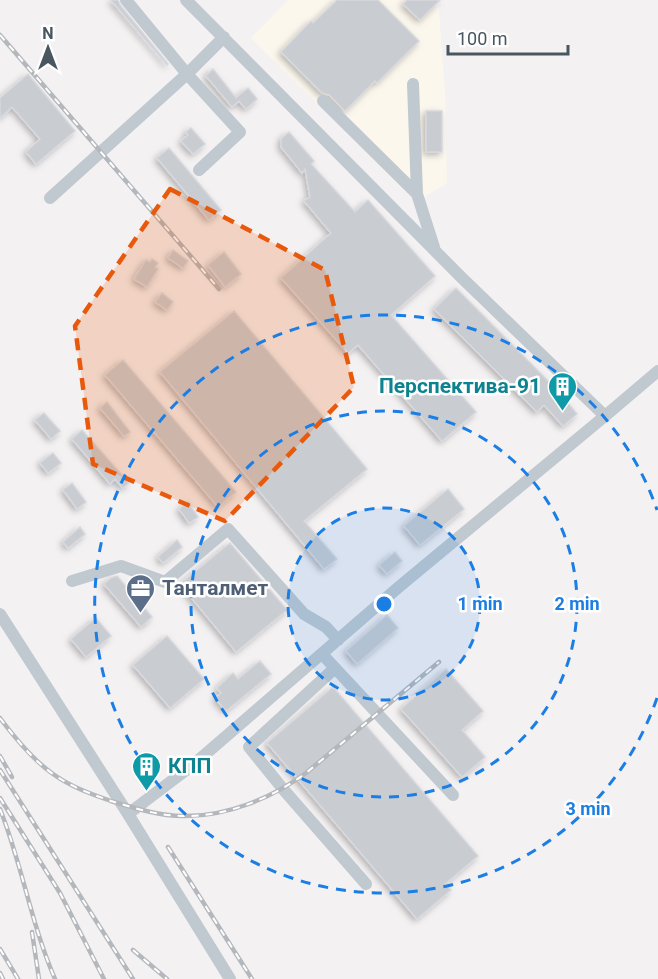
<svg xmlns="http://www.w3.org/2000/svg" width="658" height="979" font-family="Roboto,sans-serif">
<defs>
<filter id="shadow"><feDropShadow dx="-2.5" dy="2.5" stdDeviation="3" flood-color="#0004"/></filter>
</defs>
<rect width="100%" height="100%" fill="#f4f1f2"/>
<path fill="#fcf7ed" d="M288,0h150l7,93 2,90 -31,19 -165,-164z"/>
<path fill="#c9ccd1" stroke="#d6d8dd" stroke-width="1.5" filter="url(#shadow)" d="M111,0h7l2,5 48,59 -1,1z
M337,0h41l41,41 -42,42 -2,-2 -30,30 -16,-16 -7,-2 -41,-41 30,-31 2,2z
M407,0h33l-20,20 -17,-16z
M213,69l23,29 12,-10 9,11 -11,10 -7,-8 -7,6 -26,-31z
M28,74l47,57 -39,33 -10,-12 14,-13 -28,-32 -12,11v-20z
M426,111h16v41h-16z
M191,128l14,16 -12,10 -12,-13 7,-6 -2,-3z
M289,132l25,29 -3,3 44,48 13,-12 67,76 -44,39 85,97 -34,29 -84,-96 -10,8 -67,-75 50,-45 -27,-32 6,-4 -5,-28 -3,4 -21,-26v-8z
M169,148l52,62 -12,10 -52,-62z
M173,250l15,11 -5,7 -15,-10z
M224,252l17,22 -16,13 -17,-22z
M152,259l6,4 -3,4 3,2 -11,18 -13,-8 12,-19 4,2z
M456,288l102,103 19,23 -14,12 -19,-21 -7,7 -103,-103z
M162,293l11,9 -6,8 -12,-8z
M234,311l133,158 -63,52 33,38 -13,10 -164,-197z
M123,360l113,132 -18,15 -113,-132z
M107,402l23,30 -6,4 -24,-28z
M44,413l16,18 -9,8 -16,-19z
M82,430l47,53 -6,5 -8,-9 -5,5 -38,-45z
M53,453l8,10 -13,10 -8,-10z
M72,483l14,19 -9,7 -14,-19z
M448,489l16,20 -44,36 -16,-19z
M188,502l10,15 -9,6 -10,-14z
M80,527l5,7 -17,14 -5,-6z
M177,540l5,7 -19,16 -5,-6z
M230,543l57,67 -51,42 -56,-68z
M395,552l7,9 -15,13 -8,-9z
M117,576l35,41 -11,10 -37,-43 7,-6z
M387,615l11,13 -41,36 -11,-13z
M96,618l15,18 -25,21 -15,-18z
M167,636l37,43 -34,29 -37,-43z
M260,661l11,13 -45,37 -11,-13 6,-5 -4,-5 16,-15 5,6z
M446,669l37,42 -21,19 23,27 -23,20 -61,-68z
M333,687l145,169 -33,28 6,6 -34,29 -150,-176z"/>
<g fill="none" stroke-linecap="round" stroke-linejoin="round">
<path stroke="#c0c9d0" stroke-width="12" d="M126,0l61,74 53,58 -41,38
M186,0l276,278 143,138 53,-45
M413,84l4,110
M323,101l94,93 17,53
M50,198l137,-124 37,-37
M72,581l49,-15 44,16 63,-53 76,85 22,13 12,13
M0,614l128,200
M322,654l131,141
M335,668l-86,79 34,42 83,95
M230,979l-102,-165 66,-50 206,-178 205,-170"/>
<defs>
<path id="rail" d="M0,35l219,254
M0,718c15,20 33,42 53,56 18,13 38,20 58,27 23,7 48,15 72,15 43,1 89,-18 123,-43l133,-111
M0,756l12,21
M0,770l133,209
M0,798l60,95 44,86
M0,809c22,55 31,115 55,170
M168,847l84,132
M32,932l7,47
M0,949l18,30
M133,950l34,29
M0,973l3,6"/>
</defs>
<use href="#rail" stroke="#b4b7bc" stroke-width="4.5"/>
<use href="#rail" stroke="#fff" stroke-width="2" stroke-dasharray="7" stroke-linecap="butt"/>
</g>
<path fill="#e8590c" fill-opacity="0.2" stroke="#e8590c" stroke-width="4.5" stroke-dasharray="12 8" stroke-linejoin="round" d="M170,189l155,81 29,117 -129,134 -132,-57 -18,-138z"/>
<circle cx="384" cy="604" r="96" fill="#1b7ee4" fill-opacity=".12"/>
<g fill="none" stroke="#1b7ee4" stroke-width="3" stroke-dasharray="10 8">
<circle cx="384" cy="604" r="96"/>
<circle cx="384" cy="604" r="193"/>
<path d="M657 698A289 289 0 1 1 657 510"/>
</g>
<defs>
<symbol id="building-pin" viewBox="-11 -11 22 30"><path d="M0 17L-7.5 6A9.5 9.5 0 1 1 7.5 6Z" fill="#0f9aa8" stroke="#fff"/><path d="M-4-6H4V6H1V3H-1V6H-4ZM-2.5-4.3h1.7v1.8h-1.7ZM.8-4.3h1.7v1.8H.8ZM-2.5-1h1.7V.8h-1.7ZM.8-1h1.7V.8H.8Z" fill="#fff"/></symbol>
<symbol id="office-pin" viewBox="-11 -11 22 30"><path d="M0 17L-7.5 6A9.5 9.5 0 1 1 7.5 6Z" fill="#5c6f8a" stroke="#fff"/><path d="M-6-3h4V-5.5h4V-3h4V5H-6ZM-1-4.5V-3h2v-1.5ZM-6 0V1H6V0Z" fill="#fff"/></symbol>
</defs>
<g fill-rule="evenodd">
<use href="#building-pin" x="546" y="370" width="33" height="45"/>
<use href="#office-pin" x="124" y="572" width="33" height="45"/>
<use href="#building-pin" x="130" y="750" width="33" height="45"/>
</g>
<g text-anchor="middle" stroke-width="5" stroke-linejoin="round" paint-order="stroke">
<g font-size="21" font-weight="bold" fill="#0d838f" stroke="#fff" text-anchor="end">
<text x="541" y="393">Перспектива-91</text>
<text x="168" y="773" text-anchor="start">КПП</text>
</g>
<g font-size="21" font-weight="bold" fill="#4e5e75" stroke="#fff" text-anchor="start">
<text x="162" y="595">Танталмет</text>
</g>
</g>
<circle cx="384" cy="604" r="9" fill="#1b7ee4" stroke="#fff" stroke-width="3"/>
<g font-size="18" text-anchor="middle" font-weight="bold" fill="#1b7ee4" stroke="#fff" stroke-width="5" stroke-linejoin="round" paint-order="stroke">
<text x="480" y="610">1 min</text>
<text x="577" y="610">2 min</text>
<text x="588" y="815">3 min</text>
</g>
<g transform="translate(48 48)" stroke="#ffffff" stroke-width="4.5" paint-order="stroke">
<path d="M0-4.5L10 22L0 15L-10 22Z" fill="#49565f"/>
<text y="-9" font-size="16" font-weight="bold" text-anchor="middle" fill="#49565f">N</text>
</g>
<path d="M448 45v9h120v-9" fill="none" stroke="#49565f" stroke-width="3"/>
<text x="457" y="45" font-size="18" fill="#49565f" stroke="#ffffff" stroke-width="4.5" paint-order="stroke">100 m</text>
</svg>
